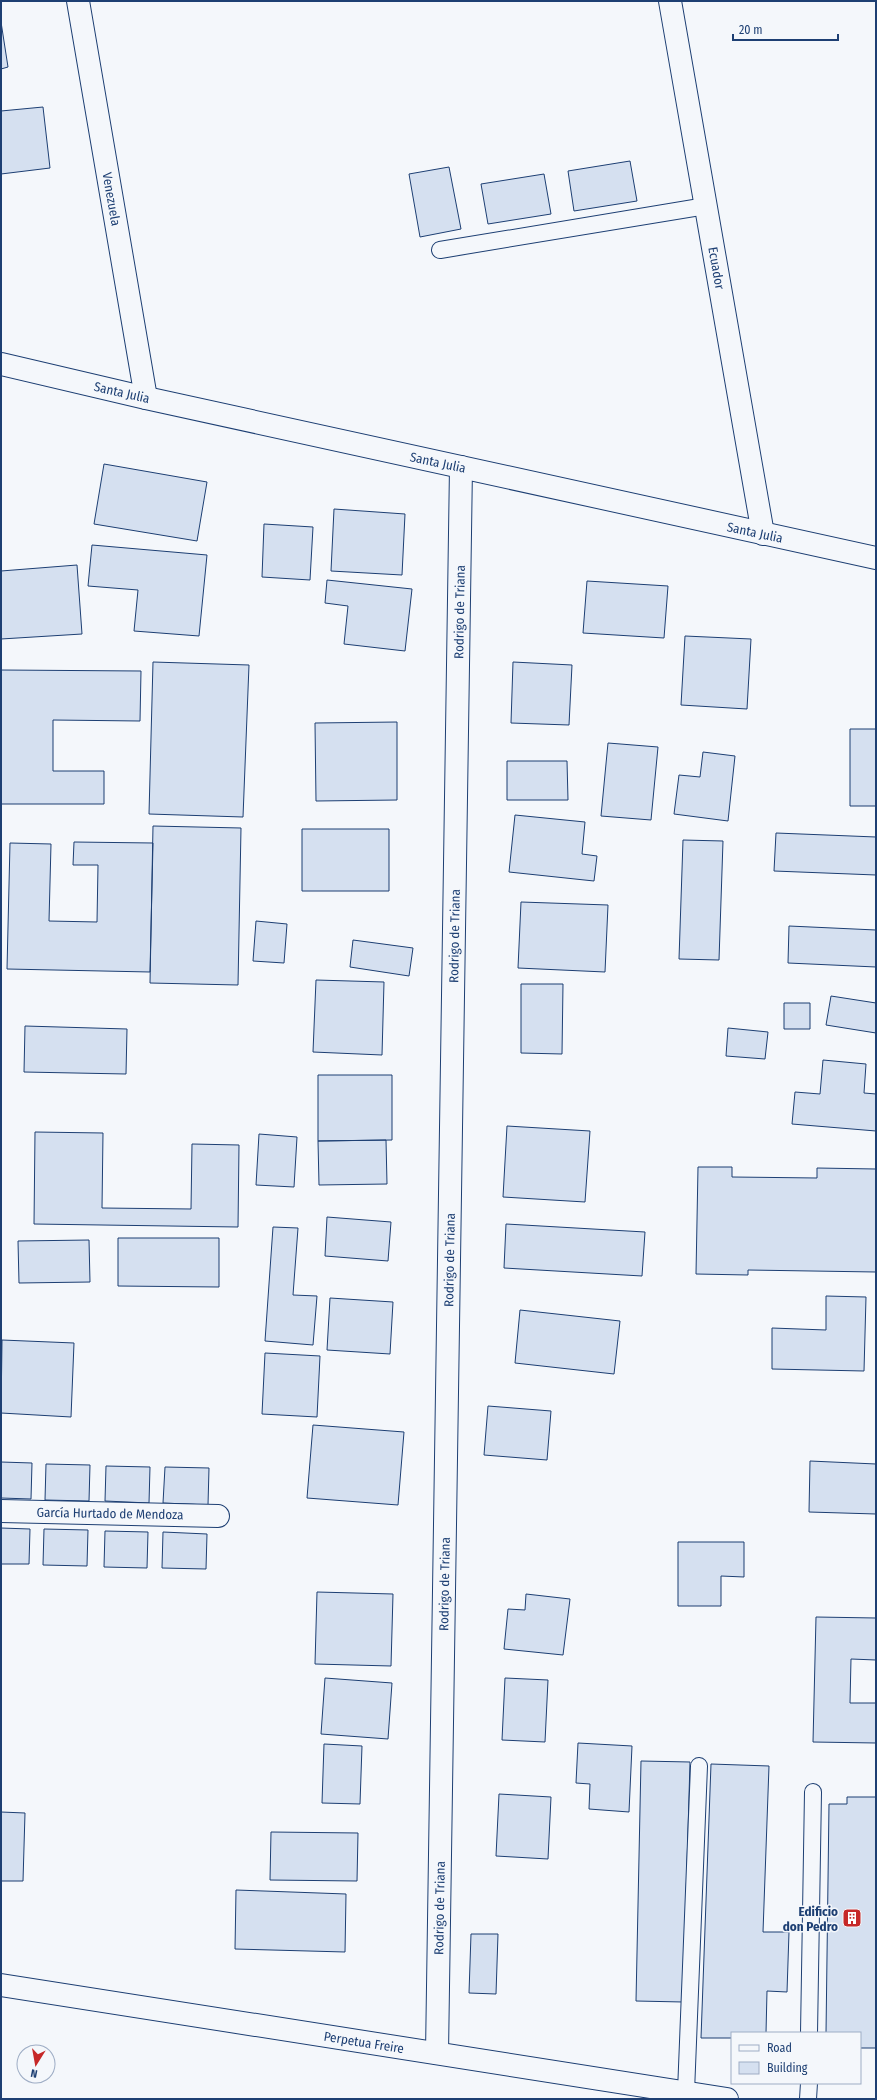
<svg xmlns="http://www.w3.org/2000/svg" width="877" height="2100" font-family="'Fira Sans Condensed',sans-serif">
<rect width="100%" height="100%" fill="#f4f7fb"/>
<path fill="#d5e0f0" stroke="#1d3f73" d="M1,22l7,45 -7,2z
M43,107l7,61 -49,6v-63z
M630,161l7,40 -63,10 -6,-40z
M449,167l12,62 -41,8 -11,-63z
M544,174l7,40 -63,10 -7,-40z
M104,464l103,18 -10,59 -103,-17z
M334,509l71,5 -3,61 -71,-4z
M264,524l49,3 -3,53 -48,-3z
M92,545l115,10 -8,81 -65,-5 4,-41 -50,-4z
M77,565l5,69 -81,5v-68z
M327,580l85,9 -7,62 -61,-7 4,-38 -23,-3z
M587,581l81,5 -4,52 -81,-5z
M685,636l66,3 -4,70 -66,-4z
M153,662l96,3 -6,152 -94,-3z
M513,662l59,3 -3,60 -58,-2z
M1,670l140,1 -1,50 -87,-1v51h51v33h-103z
M397,722v78l-81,1 -1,-78z
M850,729h26v77h-26z
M608,743l50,4 -7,73 -50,-4z
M703,752l32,4 -7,65 -54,-7 5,-39 21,2z
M507,761h60l1,39h-61z
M515,815l70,7 -3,32 15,2 -3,25 -85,-9z
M153,826l88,2 -3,157 -88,-2z
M302,829h87v62h-87z
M776,833l100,4v38l-102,-4z
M683,840l40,1 -4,119 -40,-1z
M74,842l79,1 -3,129 -143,-3 3,-126 41,1 -2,77 48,1 1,-57h-25z
M521,902l87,3 -3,67 -87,-4z
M256,921l31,3 -3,39 -31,-2z
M789,926l87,4v37l-88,-4z
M353,940l60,8 -4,28 -59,-9z
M316,980l68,2 -2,73 -69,-3z
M521,984h42l-1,70 -41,-1z
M831,996l45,7v30l-50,-8z
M784,1003h26v26h-26z
M25,1026l102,3 -1,45 -102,-2z
M728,1028l40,4 -3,27 -39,-3z
M823,1060l43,4 -2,29 12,1v37l-84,-7 3,-32 25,2z
M318,1075h74v65l-74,1z
M507,1126l83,5 -5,71 -82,-5z
M35,1132l68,1 -1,75 89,1 1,-65 47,1 -1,82 -204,-3z
M259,1134l38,3 -3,50 -38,-2z
M386,1140l1,44 -68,1 -1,-44z
M698,1167h34v10l85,1v-10l59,1v103l-128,-2v5l-52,-1z
M327,1217l64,5 -3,39 -63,-5z
M506,1224l139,8 -3,44 -138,-8z
M273,1227l25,1 -5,67 24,1 -4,49 -48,-4z
M118,1238h101v49l-101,-1z
M89,1240l1,42 -71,1 -1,-42z
M826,1296l40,1 -2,74 -92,-2v-41l54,2z
M330,1298l63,4 -3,52 -63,-4z
M520,1310l100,11 -6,53 -99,-11z
M2,1340l72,3 -3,74 -70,-4z
M265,1353l55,3 -3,61 -55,-3z
M488,1406l63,5 -4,49 -63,-5z
M313,1425l91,7 -6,73 -91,-7z
M810,1461l66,3v50l-67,-2z
M1,1462l31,1 -1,36 -30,-1z
M46,1464l44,1 -1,36 -44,-1z
M106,1466l44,1 -1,36 -44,-2z
M165,1467l44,1 -1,37 -45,-2z
M1,1528l29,1 -1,35h-28z
M44,1529l44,1 -1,36 -44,-1z
M105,1531l43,1 -1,36 -43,-1z
M163,1532l44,2 -1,35 -44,-1z
M678,1542h66v35l-23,-1v30h-43z
M317,1592l76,2 -2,72 -76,-2z
M526,1594l44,5 -7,56 -59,-6 4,-40 17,1z
M816,1617l60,1v42l-25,-1 -1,44h26v40l-63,-1z
M325,1678l67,5 -4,56 -67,-5z
M505,1678l43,2 -3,62 -43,-2z
M578,1743l54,3 -3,66 -40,-3 1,-25 -14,-1z
M324,1744l38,2 -2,58 -38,-1z
M641,1761l49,1 -7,240 -47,-1z
M711,1764l58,2 -6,166h26l-2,60 -20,-1 -1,42h-34v5h-31z
M499,1794l52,3 -3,62 -52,-3z
M847,1797h29v251h-16v-15h-34l3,-229h18z
M1,1812l24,1 -2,68h-22z
M271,1832l87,1 -1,48 -87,-1z
M236,1890l110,4 -1,58 -110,-3z
M471,1934h27l-2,60 -27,-1z"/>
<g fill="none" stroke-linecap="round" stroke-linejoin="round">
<defs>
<path id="service" d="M440,250l266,-44
M809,2033l4,-241
M686,2092l13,-326
M808,2099l1,-16"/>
<path id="minor" d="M78,1l68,397
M670,1l93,533
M1,1511l217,5
M437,2053l24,-1586"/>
<path id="tertiary" d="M1,364l145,34 730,160
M1,1985l726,114"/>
</defs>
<use href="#service" stroke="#1d3f73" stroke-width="18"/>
<use href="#minor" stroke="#1d3f73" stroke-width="24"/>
<use href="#tertiary" stroke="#1d3f73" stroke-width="24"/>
<use href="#service" stroke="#f4f7fb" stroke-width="16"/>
<use href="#minor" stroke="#f4f7fb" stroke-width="22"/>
<use href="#tertiary" stroke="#f4f7fb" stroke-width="22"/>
</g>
<defs>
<symbol id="building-square" viewBox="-11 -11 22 22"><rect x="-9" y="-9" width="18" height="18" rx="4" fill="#c62828" stroke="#f4f7fb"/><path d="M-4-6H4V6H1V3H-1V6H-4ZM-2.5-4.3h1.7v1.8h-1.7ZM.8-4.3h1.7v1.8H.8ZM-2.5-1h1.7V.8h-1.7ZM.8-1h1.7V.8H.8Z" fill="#fff"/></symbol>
</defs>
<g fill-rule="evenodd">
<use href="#building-square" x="841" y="1907" width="22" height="22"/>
</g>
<g text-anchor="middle" stroke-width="3" stroke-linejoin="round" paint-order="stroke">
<g font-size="13" fill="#1d3f73" stroke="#f4f7fb">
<text transform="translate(112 199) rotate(80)" y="5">Venezuela</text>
<text transform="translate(717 268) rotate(80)" y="5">Ecuador</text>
<text transform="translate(122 392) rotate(13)" y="5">Santa Julia</text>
<text transform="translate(438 462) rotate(12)" y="5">Santa Julia</text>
<text transform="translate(755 532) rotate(12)" y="5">Santa Julia</text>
<text transform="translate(459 612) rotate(-89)" y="5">Rodrigo de Triana</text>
<text transform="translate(454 936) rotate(-89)" y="5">Rodrigo de Triana</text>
<text transform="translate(449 1260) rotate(-89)" y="5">Rodrigo de Triana</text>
<text transform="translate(110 1513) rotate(1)" y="5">García Hurtado de Mendoza</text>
<text transform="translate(444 1584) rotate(-89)" y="5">Rodrigo de Triana</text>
<text transform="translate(439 1908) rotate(-89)" y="5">Rodrigo de Triana</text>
<text transform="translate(364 2042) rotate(9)" y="5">Perpetua Freire</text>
</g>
<g font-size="13" font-weight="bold" fill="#1d3f73" stroke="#f4f7fb" text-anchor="end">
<text x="838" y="1916">Edificio<tspan x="838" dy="15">don Pedro</tspan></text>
</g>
</g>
<rect width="877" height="2100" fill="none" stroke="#1d3f73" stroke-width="4"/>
<rect x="731" y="2032" width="130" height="52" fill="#f4f7fb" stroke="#9eadc5"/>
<rect x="739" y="2045" width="20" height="6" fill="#f4f7fb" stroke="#9eadc5"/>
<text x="767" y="2052" font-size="12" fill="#1d3f73">Road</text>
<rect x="739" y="2062" width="20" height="12" fill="#d5e0f0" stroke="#9eadc5"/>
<text x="767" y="2072" font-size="12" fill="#1d3f73">Building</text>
<g transform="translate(36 2064) rotate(191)"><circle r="19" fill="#f4f7fb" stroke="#9eadc5"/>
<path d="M0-3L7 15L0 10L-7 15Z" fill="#c62828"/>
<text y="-6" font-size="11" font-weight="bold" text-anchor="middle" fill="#1d3f73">N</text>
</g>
<path d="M733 34v6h105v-6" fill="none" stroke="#1d3f73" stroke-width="2"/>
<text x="739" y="34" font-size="12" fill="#1d3f73" stroke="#f4f7fb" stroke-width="3" paint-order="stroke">20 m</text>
</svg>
